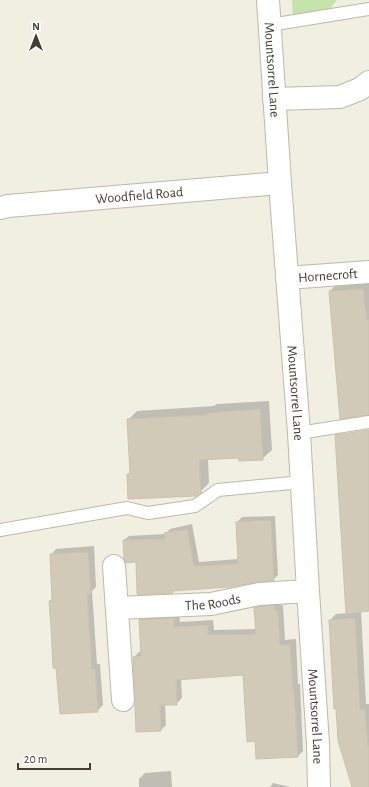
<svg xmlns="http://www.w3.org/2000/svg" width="369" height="787" font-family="'Alegreya Sans',sans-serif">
<rect width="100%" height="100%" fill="#f1eee2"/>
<path fill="#c5e4ab" d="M292,0h45l-9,12 -35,9z"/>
<path fill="#0003" d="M369,280v134l-39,-123 9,-9z
M269,401l3,49 -10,9 -23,-2 -31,1 1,25 -9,9 -72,-18 3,-3 -3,-51 9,-9 77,-5 3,-2z
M369,425v3l-29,5v2l29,-5v180l-8,1 5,93h3v83h-9l-30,-167 6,-6 11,-1 -11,-178 6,-6z
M275,516l3,59 -5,5 -98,10 -3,2 -36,-31 -12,-21 5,-4 36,-2 5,-5 22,-5 7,38 40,-3 -2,-37 5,-5z
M94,546l2,41 -4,4 5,73h3l3,41 -6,6 -47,-110 3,-3 -2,-43 5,-6z
M280,600l1,6 2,-1 2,35 11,-1 2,45h2l3,67 -5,5 -42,-16 -12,-66 -63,4 1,20 -6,6h-11l1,21 -5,5 -27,-73 5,-5 3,-1 -2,-31 6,-6 33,-1 1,9 33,-2 1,10 43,-1 -2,-21 6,-5z
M171,771l1,16h-33v-8l6,-6z
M273,783l18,4h-21z"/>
<path fill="#d2cab8" stroke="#ccc3ac" d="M363,289l4,31h2v95l-29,4 -11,-128z
M260,409l3,51 -24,1 -1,-3 -39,2 2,33 -4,3 -69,3 -1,-25h3l-3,-55 80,-4v-2z
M369,430v181l-23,3 -11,-179z
M271,520l3,61 -17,1 -28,5 -56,4v2l-35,2 -1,-2 -1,-31 -10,1 -2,-4 -1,-19 42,-1 -1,-6 23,-4 7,37 44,-2 -2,-42z
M88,552l3,42h-4l5,75h3l3,43 -38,2 -4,-46h-3l-2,-41 -2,-26h3l-2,-47z
M261,606h14v5l3,-1 2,35 10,-1 3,45h1l4,68 -42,2 -1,-18 -8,1 -4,-67 -67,5 1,25h-17l1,26 -25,1 -3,-75 8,-1 -2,-36 35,-2v9l34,-2v10l48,-1 -2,-26z
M355,618l5,92 5,-1 3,37h1v41h-17l-14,-46 -2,-32h-2l-5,-89z"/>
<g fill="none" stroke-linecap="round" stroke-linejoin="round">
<defs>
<path id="service" d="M270,25l99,-16
M299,433l70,-11
M0,530l127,-22 21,5 47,-7 23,-16 84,-8"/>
<g id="minor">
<path d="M274,99l66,-2 20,-8 9,-7"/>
<path id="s1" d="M0,208l8,-2 272,-23"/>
<path id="s2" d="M287,278l82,-6"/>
<path d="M114,566l9,134"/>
<path id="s3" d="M117,608l94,-4 48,-10 49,-3"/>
</g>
<g id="tertiary">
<path id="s4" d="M268,0l12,183 19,250 9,158 10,153 1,43"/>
</g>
</defs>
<use href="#service" stroke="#beb9a8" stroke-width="14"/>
<use href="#minor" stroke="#beb9a8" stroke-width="24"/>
<use href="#tertiary" stroke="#beb9a8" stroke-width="24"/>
<use href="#service" stroke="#fff" stroke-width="12"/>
<use href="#minor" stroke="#fff" stroke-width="22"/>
<use href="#tertiary" stroke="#fff" stroke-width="22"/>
</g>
<g text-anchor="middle" stroke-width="4" stroke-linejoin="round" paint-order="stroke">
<g font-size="14" fill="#423d33" stroke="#fff">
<text dy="5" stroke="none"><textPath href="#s4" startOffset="70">Mountsorrel Lane</textPath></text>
<text dy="5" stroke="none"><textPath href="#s1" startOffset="140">Woodfield Road</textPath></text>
<text dy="5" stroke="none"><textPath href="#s2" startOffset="41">Hornecroft</textPath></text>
<text dy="5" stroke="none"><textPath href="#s4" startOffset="394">Mountsorrel Lane</textPath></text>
<text dy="5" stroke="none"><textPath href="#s3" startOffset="96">The Roods</textPath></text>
<text dy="5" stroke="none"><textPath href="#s4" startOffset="718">Mountsorrel Lane</textPath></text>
</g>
</g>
<g transform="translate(36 36)" stroke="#ffffff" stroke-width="3" paint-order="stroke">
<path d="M0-3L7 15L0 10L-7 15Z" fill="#423d33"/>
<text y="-6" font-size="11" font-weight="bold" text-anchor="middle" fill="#423d33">N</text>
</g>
<path d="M18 763v6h72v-6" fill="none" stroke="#423d33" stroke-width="2"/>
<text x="24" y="763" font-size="12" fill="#423d33" stroke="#ffffff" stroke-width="3" paint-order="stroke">20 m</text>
</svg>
